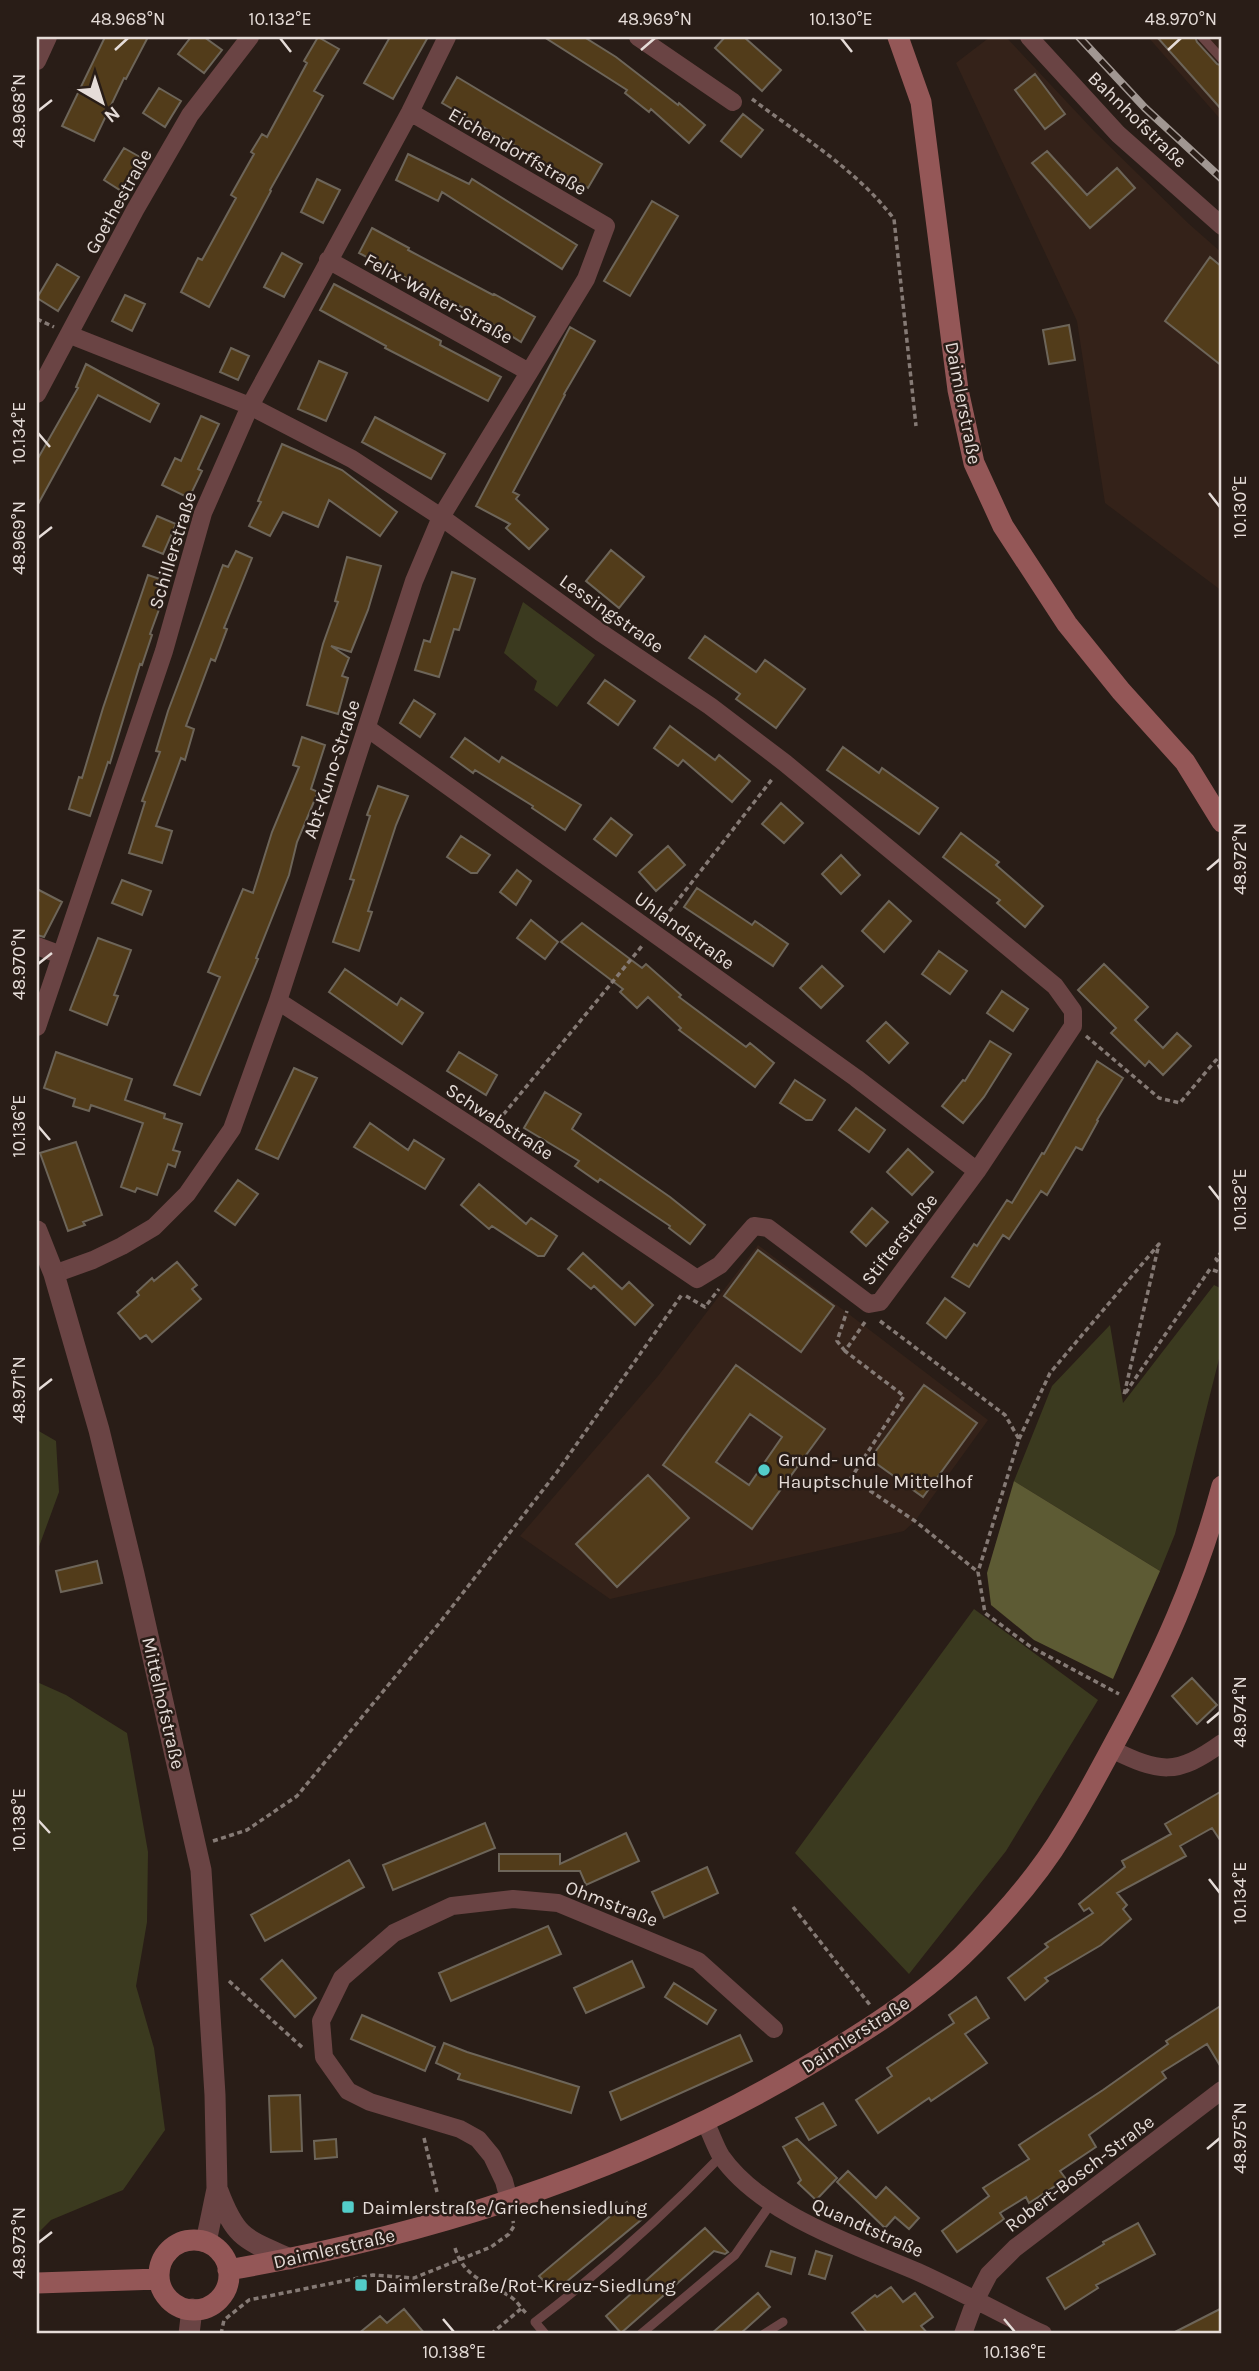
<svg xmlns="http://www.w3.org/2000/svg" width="1259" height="2371" font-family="Karla,sans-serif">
<rect width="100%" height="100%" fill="#291d17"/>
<path fill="#342219" d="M990,37h16l89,95 94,92 33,29v338l-117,-88 -28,-182 -121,-258z
M1148,37h74v84z
M758,1245l230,175 -73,101 -11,10 -294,68 -90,-63 138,-160z"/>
<path fill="#3b3a1f" d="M523,602l72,53 -38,52 -23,-17 3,-9 -33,-28z
M1214,1285l8,4v58l-47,187 -15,37 -146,-90 38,-95 58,-61 13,78z
M37,1430l19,11 3,51 -22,60z
M974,1609l124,91 -92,151 -97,123 -114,-121z
M37,1682l29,13 61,38 21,119 -1,70 -11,64 18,62 11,82 -42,60 -72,30 -14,14z"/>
<path fill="#5d5b34" d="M1014,1481l146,90 -47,108 -79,-39 -43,-35 -4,-32z"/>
<path fill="#523c1a" stroke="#6d6559" stroke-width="2" fill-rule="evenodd" d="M105,37h43l-22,42 -2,-1 -30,63 -32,-15z
M191,37h13l18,13 -18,23 -26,-19z
M318,37l21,12 -25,42 9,5 -53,94 1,1 -62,116 -28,-15 17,-34 4,2 34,-62 -5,-3 23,-41 -3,-2 11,-18 5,3 40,-74 -3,-2z
M390,37h38l-35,62 -29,-16z
M544,37h40l32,20 62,48 1,-2 26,22 -16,18 -38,-34 -2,3 -24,-19 2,-3z
M725,37h19l37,33 -19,21 -47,-43z
M1157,37h38l2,5 20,22 5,2v44z
M1035,74l30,40 -20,15 -30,-39z
M457,77l145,87 -14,24 -146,-85z
M159,88l22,13 -16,26 -22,-14z
M743,114l20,16 -22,27 -20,-16z
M124,148l23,13 -21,33 -22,-14z
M1047,151l40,44 30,-27 18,20 -45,40 -58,-65z
M408,154l61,30 3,-5 105,66 -15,24 -120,-77 -4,9 -42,-21z
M317,179l23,11 -17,33 -22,-11z
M652,201l26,15 -48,80 -26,-15z
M372,228l37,20 -1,2 85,45 1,-1 41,23 -14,25 -40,-25 -122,-64z
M282,253l20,11 -18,33 -20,-10z
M1210,257l12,10v99l-57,-45z
M57,264l22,13 -21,34 -21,-13z
M334,284l107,57 -1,4 61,32 -13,24 -103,-53 1,-2 -66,-36z
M125,295l20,9 -13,27 -20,-10z
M1069,325l6,35 -26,4 -6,-34z
M570,327l25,14 -31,53 1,1 -52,97 6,3 -3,4 32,30 -19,20 -23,-21 4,-4 -34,-18z
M231,348l18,8 -11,24 -18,-8z
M319,361l28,12 -21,48 -28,-12z
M86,364l73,40 -9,18 -52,-27 -61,111v-46l41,-72 -2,-1z
M201,416l18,8 -21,45 4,2 -13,27 -27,-13 13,-27 6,3z
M375,417l70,37 -14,25 -69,-37z
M282,444l60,26 55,42 -17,24 -51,-36 -11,27 -35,-15 -13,24 -21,-10 12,-24 -3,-1z
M157,516l19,8 -13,30 -20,-8z
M611,550l33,27 -25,31 -33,-27z
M236,551l16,7 -28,70 3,1 -12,32 -4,-2 -25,67 8,3 -9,31 -4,-2 -25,68 16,5 -10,32 -33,-10 16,-51 -3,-1 18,-49 -4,-1 12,-40 55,-146 5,2z
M347,557l34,9 -13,44 -17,42 -20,-6 18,12 -7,18 6,2 -10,36 -31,-9 16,-61 15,-42 -3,-1z
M452,572l23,7 -16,51 -5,-1 -15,48 -24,-7 9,-30 6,2z
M148,575l21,7 -19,52 2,1 -10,30 -2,-1 -30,99 -2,-1 -18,54 -21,-7 10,-32 3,1 21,-70z
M705,636l51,36 9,-12 40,29 -29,39 -40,-29 4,-5 -51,-36z
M605,680l30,21 -17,24 -30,-22z
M414,700l21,14 -15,23 -20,-14z
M670,726l45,34 4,-5 31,26 -18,21 -49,-42 -5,6 -24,-18z
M302,737l23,8 -14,44 7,3 -21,50 -8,33 -33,83 2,1 -58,136 -26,-10 46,-108 -12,-5 35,-83 10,4 19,-61 27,-65 -6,-2z
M465,738l34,24 3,-5 79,48 -16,25 -33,-22 1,-2 -58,-36 -2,3 -22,-16z
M843,747l36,26 3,-5 56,40 -19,26 -92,-64z
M378,786l30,10 -12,29 -28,86 4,1 -13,39 -26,-9 21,-62 -4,-1 20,-63 -3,-1z
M781,803l22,20 -19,20 -22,-19z
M611,818l21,17 -16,21 -22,-17z
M961,833l38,29 -3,3 47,41 -18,21 -28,-24 3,-3 -57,-43z
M461,836l29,19 -13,18h-6l-24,-16z
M668,846l17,19 -29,26 -17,-19z
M841,855l19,20 -19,19 -19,-20z
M517,870l14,11 -15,24 -16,-13z
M122,880l29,11 -9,24 -30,-12z
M697,888l55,37 3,-4 33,23 -15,22 -89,-59z
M37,889l25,13 -18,35 -7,-2z
M889,901l22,20 -27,31 -22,-21z
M531,920l27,22 -13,17 -28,-21z
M582,923l60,45 4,-4 35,31 -2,2 67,50 4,-4 24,20 -19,24 -76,-57 2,-2 -33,-31 -11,11 -17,-16 3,-3 -62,-47z
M98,938l33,12 -17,45 4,1 -11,29 -37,-15z
M939,951l28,20 -17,23 -28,-20z
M1104,964l44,43 -13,13 28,28 14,-15 14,13 -28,29 -14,-14 -4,5 -34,-33 5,-5 -38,-38z
M822,966l21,20 -22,22 -21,-20z
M345,969l52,36 4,-7 22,15 -21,31 -73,-52z
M1002,991l26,18 -15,22 -26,-18z
M886,1022l22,21 -19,20 -22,-22z
M990,1041l21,13 -27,43 -21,26 -21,-17 21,-26 2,1z
M56,1052l76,27 -7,21 40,14 -1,4 18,6 -9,26 7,2 -5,15 -7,-3 -11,31 -20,-7 -2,4 -14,-5 22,-64 -52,-18 -2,6 -16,-5 2,-7 -31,-11z
M459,1052l38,23 -11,20 -39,-24z
M1097,1061l26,17 -26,42 1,1 -16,29 -6,-3 -29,48 -6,-4 -32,48 -6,-4 -34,52 -17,-10 22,-33 3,2 30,-46 5,3 30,-50 2,1z
M294,1068l23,10 -39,81 -22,-10z
M795,1080l30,20 -13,20h-6l-26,-17z
M545,1092l36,22 -9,15 98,68 35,28 -15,19 -21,-16 1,-2 -70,-47 -2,3 -23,-16 4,-5 -55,-33z
M856,1108l29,22 -16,22 -30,-22z
M370,1123l38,27 6,-10 30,19 -19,30 -71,-42z
M76,1142l26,73 -19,7 2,3 -17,6 -28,-78z
M908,1149l25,23 -21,23 -25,-23z
M238,1180l20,14 -23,31 -20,-14z
M479,1184l47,40 5,-6 26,18 -13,20h-6l-46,-30 -3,3 -28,-24z
M872,1208l16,14 -22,24 -15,-14z
M758,1250l76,56 -33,46 -77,-56z
M583,1253l39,36 7,-7 24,23 -18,20 -41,-39 -3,3 -23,-20z
M177,1262l20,23 -5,4 9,10 -49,43 -6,-7 -6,4 -22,-26 21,-18 -2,-3 15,-14 2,3z
M945,1298l20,15 -19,25 -19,-15z
M736,1365l89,64 -73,100 -89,-64zM750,1414l32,23 -33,48 -33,-23z
M924,1385l53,38 -54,74 -53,-38z
M648,1475l41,43 -72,69 -41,-43z
M97,1561l5,22 -41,9 -5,-21z
M1192,1678l25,27 -20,19 -25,-28z
M1222,1791v52l-10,-15 -32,18 6,10 -69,37 10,12 -4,4 8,10 -30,26 -56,33 3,3 -23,19 -17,-22 40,-31 -3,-3 48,-31 -4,-5 -5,3 -5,-7 46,-37 -3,-6 49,-27 -6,-10z
M485,1823l10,25 -102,42 -10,-25z
M626,1833l13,28 -53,24 -6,-14h-81v-17h61v10z
M349,1860l15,27 -99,54 -14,-26z
M707,1867l11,26 -54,25 -12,-26z
M548,1926l13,28 -110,47 -12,-28z
M282,1960l34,38 -21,19 -34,-38z
M632,1961l12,26 -58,26 -12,-25z
M674,1983l42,27 -9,14 -42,-27z
M976,1997l13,21 -24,16 22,29 -56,38 -2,-3 -51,35 -22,-33 36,-24 -5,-8 67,-45 -5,-8z
M1222,2005v64l-15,-25 -45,28 4,6 -77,57 7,12 -36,24 6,8 -37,24 -3,-6 -26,16 4,6 -47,33 -15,-21 47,-35 -6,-8 46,-29 -10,-14 84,-55 65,-46 -2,-3z
M362,2015l73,32 -10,24 -74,-32z
M740,2035l12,26 -131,59 -11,-28z
M444,2043l23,9 112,35 -8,26 -113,-34 2,-5 -24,-11z
M300,2095l2,56 -31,1 -2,-56z
M823,2103l13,22 -27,15 -13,-22z
M336,2139l1,18 -22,2 -1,-18z
M797,2139l40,39 -21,22 -18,-17 3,-3 -18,-33z
M848,2171l28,27 10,-11 33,31 -10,11 -14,-12 -10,11 -48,-46z
M627,2202l14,18 -87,72 -15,-16z
M1138,2223l17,31 -59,31 2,3 -33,21 -18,-31 57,-34 -1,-2z
M705,2228l23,24 -3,2 -11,-3 -93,82 -15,-17z
M771,2251l24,7 -4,16 -25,-8z
M816,2251l16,5 -7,23 -16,-5z
M891,2287l12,15 12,-9 18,24 -12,9 7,8h-60l-16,-21 23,-18 2,2z
M758,2293l12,14 -30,27h-29z
M1222,2308v26h-51z
M404,2309l21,25h-67l22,-18 7,7z"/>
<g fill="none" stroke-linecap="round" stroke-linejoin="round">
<path stroke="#857a75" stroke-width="3.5" stroke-dasharray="5 3.5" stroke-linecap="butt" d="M752,99c49,37 105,71 142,120l22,207
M37,319l17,8
M664,918l109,-140
M1086,1036l73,62 21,5 36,-43 6,12
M498,1121l144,-175
M1222,1251l-6,8 6,7
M686,1296l19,11 14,-18
M880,1321l125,94 14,24 -41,133 7,41 46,34 88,47
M865,1322l-20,29 59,45 -53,82 64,43 63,51
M845,1351l-8,-10 10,-30
M1019,1439l31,-66 109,-129 -35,151 86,-126 12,4
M213,1841l34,-11 50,-34 144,-175 116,-149 126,-179
M793,1907l77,98
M229,1981l75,68
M424,2138l13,54
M455,2248c9,30 32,34 56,49 6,4 10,11 15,16
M221,2334l3,-14 25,-20 124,-25 41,3 77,-31 18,-13 5,-8 -1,-5
M491,2334l31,-26"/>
<path stroke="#6a4444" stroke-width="9" d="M1202,37l20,22
M545,2334l-10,-12c67,-51 128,-106 186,-166
M641,2334l94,-79 37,-53
M764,2334l19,-12"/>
<path stroke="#6a4444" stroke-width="18" d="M638,37l95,65
M1029,37l89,97 104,92
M37,61l11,-24
M328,260l201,112
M70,335l180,71 102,53 89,58 159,115 110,74 75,57 270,223 18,25v15l-96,145 -97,131 -11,2 -101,-76 -14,-2 -34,39 -23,14 -211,-143 -208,-135
M37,394l98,-184 55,-95 60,-78
M367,728l489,350 121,93
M37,946l24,9
M37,1027l127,-376 39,-138 47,-107 160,-294 37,-75
M54,1274l39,-14 29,-14 32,-19 33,-33 45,-65 46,-128 136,-420 27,-64 145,-238 20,-53 -196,-114
M1111,1749c49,24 65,27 111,-6
M705,2122c6,11 10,24 16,34 40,58 134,89 197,116 42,19 83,42 125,62
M509,2200l-5,-19 -12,-25 -14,-17 -18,-10 -90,-27 -22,-11 -24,-34 -3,-36 21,-43 52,-45 58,-27 61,-7 45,4 140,58 76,68
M963,2334l12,-33 14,-27 26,-26 207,-158"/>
<path stroke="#6a4444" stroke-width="21" d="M37,1231l17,43 45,156 35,144 67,296 14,225 2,94 -11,53
M218,2191c18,48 27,48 72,68
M189,2334l3,-25"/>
<path stroke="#945757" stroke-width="21" d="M898,37l23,65 37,288 16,73 29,63 64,98 54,67 64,71 37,60
M159 2275a35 35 0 1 1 70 0a35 35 0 1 1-70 0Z
M228,2270c203,-35 402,-99 579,-204 54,-32 109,-66 155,-110 37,-36 76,-80 103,-125 18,-29 34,-59 50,-89 46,-84 82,-163 107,-256
M37,2283l122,-4"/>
<defs>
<path id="rail" d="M1079,37l66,71 77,71"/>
</defs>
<use href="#rail" stroke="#a19792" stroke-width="8"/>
<use href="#rail" stroke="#291d17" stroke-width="5" stroke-dasharray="16" stroke-linecap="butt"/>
</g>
<path fill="none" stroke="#e5dcd8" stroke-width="2.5" d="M280,38l11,14M841,38l11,14M115,50l13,-12M641,50l14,-12M1168,50l13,-12M38,111l14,-11M38,433l12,14M1209,493l11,14M38,538l14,-11M1207,870l13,-11M38,964l14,-11M38,1126l12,14M1209,1186l11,14M38,1390l14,-11M1207,1723l13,-11M38,1820l12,13M1209,1879l11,14M1207,2149l13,-11M38,2243l14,-11M443,2319l11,13M1004,2319l11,13"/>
<g fill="#53cdc9" stroke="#291d17" stroke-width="2.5">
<circle cx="764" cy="1470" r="7"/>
<rect x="341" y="2200" width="14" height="14" rx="3.5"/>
<rect x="354" y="2278" width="14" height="14" rx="3.5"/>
</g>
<g text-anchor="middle" stroke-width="5" stroke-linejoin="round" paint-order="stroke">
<g font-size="19" fill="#e5dcd8" stroke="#291d17">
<text transform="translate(1138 119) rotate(44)" y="7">Bahnhofstraße</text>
<text transform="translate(518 151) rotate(30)" y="7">Eichendorffstraße</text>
<text transform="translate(118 201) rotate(-61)" y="7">Goethestraße</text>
<text transform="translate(439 298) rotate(29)" y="7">Felix-Walter-Straße</text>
<text transform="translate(964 403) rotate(79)" y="7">Daimlerstraße</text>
<text transform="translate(172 550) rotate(-73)" y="7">Schillerstraße</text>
<text transform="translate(612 613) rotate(35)" y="7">Lessingstraße</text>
<text transform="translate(331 769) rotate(-72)" y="7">Abt-Kuno-Straße</text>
<text transform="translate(685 930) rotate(36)" y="7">Uhlandstraße</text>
<text transform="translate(500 1121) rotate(33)" y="7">Schwabstraße</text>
<text transform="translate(899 1239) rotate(-52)" y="7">Stifterstraße</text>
<text transform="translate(164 1703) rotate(77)" y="7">Mittelhofstraße</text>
<text transform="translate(612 1903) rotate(21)" y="7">Ohmstraße</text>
<text transform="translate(855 2034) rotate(-33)" y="7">Daimlerstraße</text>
<text transform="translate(1079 2173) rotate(-37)" y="7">Robert-Bosch-Straße</text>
<text transform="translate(868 2227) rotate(24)" y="7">Quandtstraße</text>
<text transform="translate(334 2248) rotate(-13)" y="7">Daimlerstraße</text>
</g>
<g font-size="19" fill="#e5dcd8" stroke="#291d17" text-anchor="start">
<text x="778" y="1466">Grund- und<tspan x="778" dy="22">Hauptschule Mittelhof</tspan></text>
<text x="362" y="2214">Daimlerstraße/Griechensiedlung</text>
<text x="375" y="2292">Daimlerstraße/Rot-Kreuz-Siedlung</text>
</g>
</g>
<rect width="1259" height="2371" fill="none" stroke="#291d17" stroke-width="77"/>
<g transform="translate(102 102) rotate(141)" stroke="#291d17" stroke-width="5" paint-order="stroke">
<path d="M0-5L12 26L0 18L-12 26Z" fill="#e5dcd8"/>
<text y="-10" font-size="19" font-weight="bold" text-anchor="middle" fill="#e5dcd8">N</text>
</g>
<rect x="38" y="38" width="1182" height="2294" fill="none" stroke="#e5dcd8" stroke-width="2.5"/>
<g font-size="18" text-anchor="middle" fill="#e5dcd8">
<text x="128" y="25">48.968°N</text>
<text x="280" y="25">10.132°E</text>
<text x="655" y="25">48.969°N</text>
<text x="841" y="25">10.130°E</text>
<text x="1181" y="25">48.970°N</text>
<text transform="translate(19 111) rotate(-90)" y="6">48.968°N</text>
<text transform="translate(19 433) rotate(-90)" y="6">10.134°E</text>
<text transform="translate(1240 507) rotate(-90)" y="6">10.130°E</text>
<text transform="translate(19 538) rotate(-90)" y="6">48.969°N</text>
<text transform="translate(1240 859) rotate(-90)" y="6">48.972°N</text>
<text transform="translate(19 964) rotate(-90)" y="6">48.970°N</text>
<text transform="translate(19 1126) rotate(-90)" y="6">10.136°E</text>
<text transform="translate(1240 1200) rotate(-90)" y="6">10.132°E</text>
<text transform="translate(19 1390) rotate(-90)" y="6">48.971°N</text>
<text transform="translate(1240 1712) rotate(-90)" y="6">48.974°N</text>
<text transform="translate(19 1820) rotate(-90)" y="6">10.138°E</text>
<text transform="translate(1240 1893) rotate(-90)" y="6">10.134°E</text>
<text transform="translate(1240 2138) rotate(-90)" y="6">48.975°N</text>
<text transform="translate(19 2243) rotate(-90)" y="6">48.973°N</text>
<text x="454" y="2358">10.138°E</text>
<text x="1015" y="2358">10.136°E</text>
</g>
</svg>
